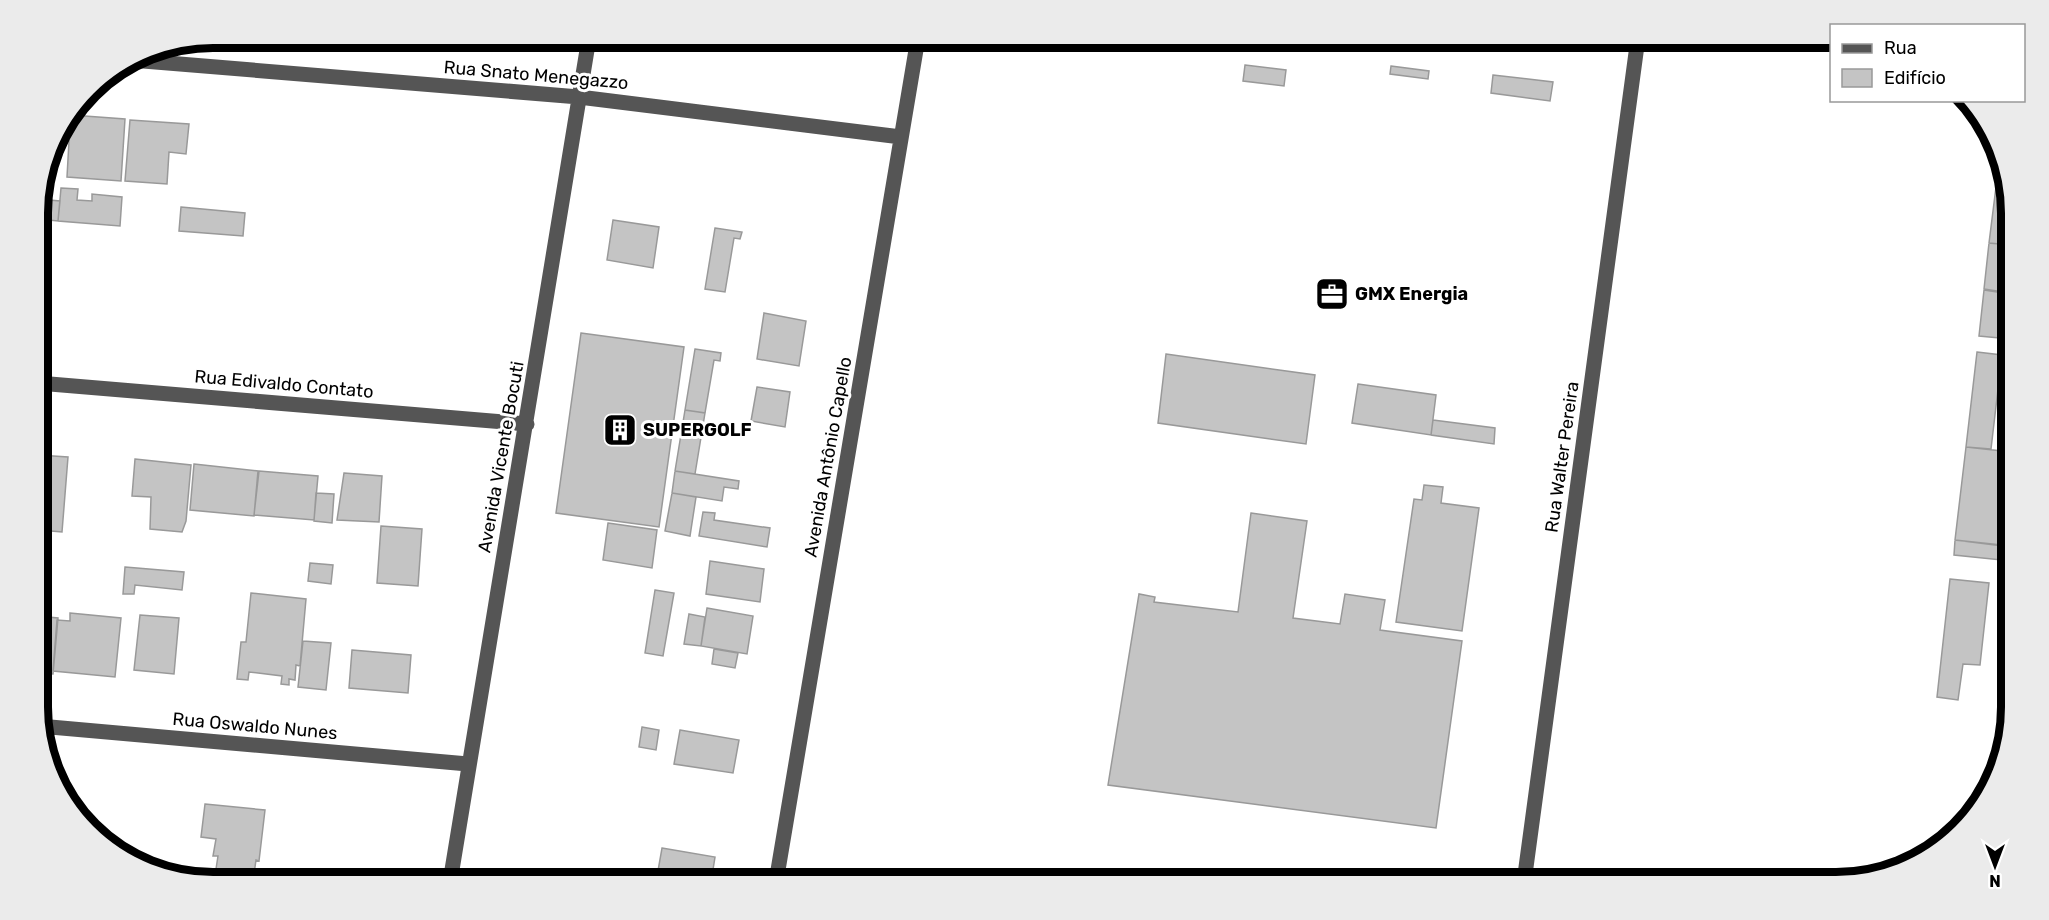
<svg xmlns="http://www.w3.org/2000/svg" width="2049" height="920" font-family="Rubik,sans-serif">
<rect width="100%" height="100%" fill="#fff"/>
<path fill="#c4c4c4" stroke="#999" stroke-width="1.5" d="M1245,65l41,5 -2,16 -41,-5z
M1391,66l38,5 -1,8 -38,-5z
M1493,75l60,7 -3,19 -59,-8z
M71,115l54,4 -4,62 -54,-4 2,-36h-4l2,-20z
M67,120l-2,27 -12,-1 3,-11z
M130,120l59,4 -3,30 -17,-2 -2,32 -42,-3z
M1999,163l11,27v55l-21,-2z
M61,188l17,1 -1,11 15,1v-7l30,3 -2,29 -62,-5z
M38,199l22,2 -2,20 -20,-2z
M181,207l64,6 -2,23 -64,-5z
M613,220l46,7 -6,41 -46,-8z
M715,228l27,4 -2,7 -6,-1 -9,54 -20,-3z
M1989,243l21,2v48l-26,-4z
M1984,290l26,4v45l-31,-3z
M764,313l42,8 -7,45 -42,-7z
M581,333l103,14 -25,180 -103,-14z
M695,349l26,4 -1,8 -6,-1 -9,53 -20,-3z
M1977,352l25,3 -11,94 -25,-2z
M1166,354l149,21 -9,69 -148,-21z
M1358,384l78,11 -5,40 -79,-12z
M757,387l33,5 -5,35 -34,-6z
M685,410l20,3 -10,61 -20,-3z
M1433,420l62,8 -1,16 -63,-9z
M1966,447l45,5v94l-56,-6z
M38,455l30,2 -6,75 -23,-2z
M135,459l56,6 -5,56 -4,11 -32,-3 1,-32 -19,-1z
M194,464l64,7 -4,45 -64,-6z
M259,471l59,5 -4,44 -60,-5z
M675,471l64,10 -1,8 -14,-2 -2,14 -50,-8z
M344,473l38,3 -3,46 -42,-2z
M1424,485l19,2 -2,16 38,5 -17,123 -66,-9 18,-123 8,1z
M316,493l18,1 -2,29 -18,-2z
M672,493l24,4 -6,39 -25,-5z
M703,512l12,1 -1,7 56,8 -3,19 -68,-11z
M1251,513l56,8 -14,97 47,6 5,-30 40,6 -5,30 82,11 -26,187 -328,-43 31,-191 16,3 -1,5 84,10z
M608,523l49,7 -5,38 -49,-8z
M381,526l41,3 -4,57 -41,-3z
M1955,540l56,7v14l-57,-6z
M710,561l54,8 -4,33 -54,-8z
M310,563l23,2 -2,19 -23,-3z
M125,567l59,5 -2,18 -47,-5 -1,9h-11z
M1950,579l39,4 -9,82 -17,-1 -5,36 -21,-3z
M655,590l19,3 -11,63 -18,-3z
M251,593l55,6 -6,67 -4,-1 -1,15 -6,-1v6l-8,-1 1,-8 -33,-4 -1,8 -11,-1 4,-37h5z
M39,599l10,1 -1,17 10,1 -5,56 -14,-1z
M707,608l46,8 -6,38 -46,-8z
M70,613l51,5 -6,59 -62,-6 4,-51 13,1z
M689,614l16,3 -4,29 -17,-2z
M140,615l39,3 -5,56 -40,-4z
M303,641l28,2 -5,47 -28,-3z
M714,649l24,4 -3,15 -23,-4z
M352,650l59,5 -3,38 -59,-5z
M642,727l17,3 -3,20 -17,-3z
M680,730l59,10 -6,33 -59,-9z
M205,804l60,6 -6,51 -3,-1 -2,14 -38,-5 2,-13h-5l3,-17 -15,-2z
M662,848l53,9 -4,25h-55z"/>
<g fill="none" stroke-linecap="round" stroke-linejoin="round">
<path stroke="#555" stroke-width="15" d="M131,60l448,37 322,40
M38,383l489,41
M39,726l429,38
M450,882l139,-844
M776,882l142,-844
M1524,882l114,-844"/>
</g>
<defs>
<symbol id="office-square" viewBox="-11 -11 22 22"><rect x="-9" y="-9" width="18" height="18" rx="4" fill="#000" stroke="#fff"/><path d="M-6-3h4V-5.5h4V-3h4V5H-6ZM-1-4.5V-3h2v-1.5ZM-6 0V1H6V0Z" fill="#fff"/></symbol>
<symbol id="building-square" viewBox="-11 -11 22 22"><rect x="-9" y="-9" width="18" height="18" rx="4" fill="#000" stroke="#fff"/><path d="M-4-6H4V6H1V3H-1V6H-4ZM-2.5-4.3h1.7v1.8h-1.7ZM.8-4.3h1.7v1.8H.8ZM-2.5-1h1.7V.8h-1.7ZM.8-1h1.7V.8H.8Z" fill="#fff"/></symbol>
</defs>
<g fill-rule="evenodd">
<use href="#office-square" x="1313" y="275" width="38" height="38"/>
<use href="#building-square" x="601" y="411" width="38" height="38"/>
</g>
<g text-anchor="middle" stroke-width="6" stroke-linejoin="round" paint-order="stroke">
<g font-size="18" fill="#000" stroke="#fff">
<text transform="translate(536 75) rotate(5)" y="6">Rua Snato Menegazzo</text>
<text transform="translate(284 384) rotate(5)" y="6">Rua Edivaldo Contato</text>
<text transform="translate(501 457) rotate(-80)" y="6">Avenida Vicente Bocuti</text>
<text transform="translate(828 457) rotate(-80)" y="6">Avenida Antônio Capello</text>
<text transform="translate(1562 457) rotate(-82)" y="6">Rua Walter Pereira</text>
<text transform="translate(255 726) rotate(5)" y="6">Rua Oswaldo Nunes</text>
</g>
<g font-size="18" font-weight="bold" fill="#000" stroke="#fff" text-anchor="start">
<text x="1355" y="300">GMX Energia</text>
<text x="643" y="436">SUPERGOLF</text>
</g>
</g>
<path d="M0 0H2049V920H0ZM213 48H1836A165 165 0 0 1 2001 213V707A165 165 0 0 1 1836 872H213A165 165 0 0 1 48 707V213A165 165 0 0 1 213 48Z" fill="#ebebeb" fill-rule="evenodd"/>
<path fill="none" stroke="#000" stroke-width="8" d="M213 48H1836A165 165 0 0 1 2001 213V707A165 165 0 0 1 1836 872H213A165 165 0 0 1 48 707V213A165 165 0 0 1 213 48Z"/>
<rect x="1830" y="24" width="195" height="78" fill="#ffffff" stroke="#999999" stroke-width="1.5"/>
<rect x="1842" y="44" width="30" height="9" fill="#555555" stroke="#999999" stroke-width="1.5"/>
<text x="1884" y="54" font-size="18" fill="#000000">Rua</text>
<rect x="1842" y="69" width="30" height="18" fill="#c4c4c4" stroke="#999999" stroke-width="1.5"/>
<text x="1884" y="84" font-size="18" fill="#000000">Edifício</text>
<g transform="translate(1995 866) rotate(180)" stroke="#ffffff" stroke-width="4.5" paint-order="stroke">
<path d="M0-4.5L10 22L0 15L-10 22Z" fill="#000000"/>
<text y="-9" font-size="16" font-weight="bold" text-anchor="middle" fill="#000000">N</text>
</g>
</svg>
